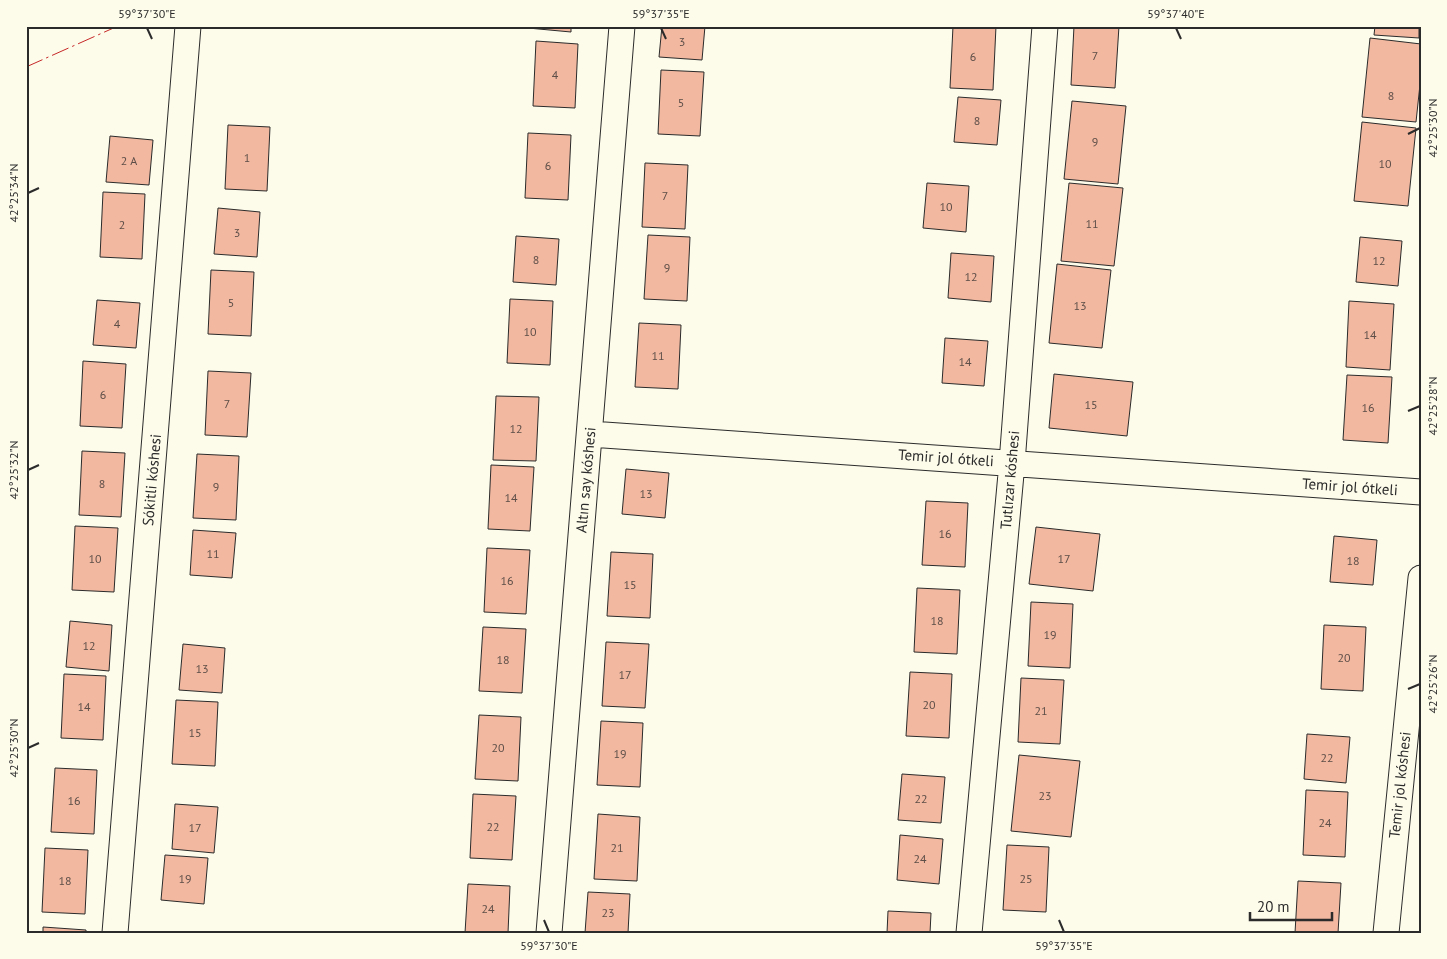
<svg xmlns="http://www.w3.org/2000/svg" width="1447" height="959" font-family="'PT Sans',sans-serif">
<rect width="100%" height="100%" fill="#fdfbea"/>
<path fill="#f2b8a0" stroke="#2b2b2b" d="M528,26h43v6l-43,-4z
M662,26h43l-3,34 -43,-3z
M953,26h43l-3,64 -43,-2z
M1074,26h45l-4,62 -44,-3z
M1375,26h44v12l-45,-3z
M1370,38l51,6v31l-5,47 -54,-5z
M536,41l42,3 -3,64 -42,-2z
M661,70l43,2 -4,64 -42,-2z
M958,97l43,3 -4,45 -43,-3z
M1072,101l54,5 -8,78 -54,-5z
M1362,122l54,6 -8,78 -54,-5z
M228,125l42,2 -3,64 -42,-2z
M528,133l43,2 -3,65 -43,-2z
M110,136l43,4 -4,45 -43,-3z
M645,163l43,2 -3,64 -43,-2z
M927,183l42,3 -3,46 -43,-4z
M1069,183l54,5 -9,78 -53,-5z
M103,192l42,2 -3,65 -42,-2z
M218,208l42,4 -3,45 -43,-3z
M648,235l42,2 -3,64 -43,-2z
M516,236l43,3 -3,46 -43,-3z
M1360,237l42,4 -4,45 -42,-4z
M951,253l43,3 -3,46 -43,-4z
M1057,264l54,6 -9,78 -53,-5z
M211,270l43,2 -3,64 -43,-2z
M510,299l43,2 -3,64 -43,-2z
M97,300l43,3 -4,45 -43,-3z
M1349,301l45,3 -4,66 -44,-3z
M639,323l42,2 -3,64 -43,-2z
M945,338l43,3 -4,45 -42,-3z
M83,361l43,3 -4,64 -42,-2z
M208,371l43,2 -4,64 -42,-2z
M1054,374l79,8 -6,54 -78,-8z
M1347,375l45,2 -4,66 -45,-3z
M496,396l43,1 -3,64 -43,-1z
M82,451l43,2 -4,64 -42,-2z
M197,454l42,2 -3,64 -43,-2z
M491,465l43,2 -4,64 -42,-2z
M626,469l43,4 -4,45 -43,-4z
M926,501l42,2 -3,64 -43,-2z
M75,526l43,2 -4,64 -42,-2z
M1036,527l64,7 -7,57 -64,-7z
M193,530l43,3 -4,45 -42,-3z
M1334,536l43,4 -4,45 -43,-3z
M487,548l43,2 -4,64 -42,-2z
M611,552l42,2 -3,64 -43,-2z
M917,588l43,2 -3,64 -43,-2z
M1031,602l42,2 -3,64 -42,-2z
M70,621l42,4 -3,46 -43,-4z
M1324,625l42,2 -3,64 -42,-2z
M483,627l43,2 -4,64 -43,-2z
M606,642l43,2 -4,64 -43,-2z
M183,644l42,4 -3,45 -43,-3z
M910,672l42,2 -3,64 -43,-2z
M64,674l42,2 -3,64 -42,-2z
M1021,678l43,2 -4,64 -42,-2z
M176,700l42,2 -3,64 -43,-2z
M479,715l42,2 -3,64 -43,-2z
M601,721l42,2 -3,64 -43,-2z
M1307,734l43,3 -4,46 -42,-4z
M1019,755l61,6 -9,76 -60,-6z
M55,768l42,2 -3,64 -43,-2z
M902,774l43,3 -4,46 -43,-3z
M1306,790l42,2 -3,65 -42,-2z
M473,794l43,2 -4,64 -42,-2z
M175,804l43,3 -4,46 -42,-4z
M598,814l42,3 -3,64 -43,-2z
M900,835l43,4 -4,45 -42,-4z
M1007,845l42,2 -3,65 -43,-2z
M45,848l43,2 -3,64 -43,-2z
M165,855l43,3 -4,46 -43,-4z
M1298,881l43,2 -3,50h-43z
M468,884l42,2 -2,47h-43z
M588,892l42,2 -2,39h-43z
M888,911l43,2 -1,20h-43z
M43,927l43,3v3h-43z"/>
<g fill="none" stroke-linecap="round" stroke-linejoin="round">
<defs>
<path id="minor" d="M590,434l831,58
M115,933l73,-907
M549,933l73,-907
M969,933l43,-470 33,-437
M1386,933l35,-355"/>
</defs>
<use href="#minor" stroke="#2b2b2b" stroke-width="27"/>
<use href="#minor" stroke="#fdfbea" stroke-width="25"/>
<path stroke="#c62828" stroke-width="1" stroke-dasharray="18 4 2.5 4" stroke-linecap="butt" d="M26,67l92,-41"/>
</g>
<path fill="none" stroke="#2b2b2b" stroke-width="2" d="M147,28l5,11M661,28l5,11M1176,28l5,11M1408,134l12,-6M28,193l11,-5M1408,411l12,-5M28,470l11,-5M1408,689l12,-5M28,748l11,-5M544,920l5,12M1059,920l5,12"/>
<g text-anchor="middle" stroke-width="4" stroke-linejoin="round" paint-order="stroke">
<g font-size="12" fill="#5d4e48">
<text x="682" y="46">3</text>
<text x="1095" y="60">7</text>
<text x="973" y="61">6</text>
<text x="555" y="79">4</text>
<text x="1391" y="100">8</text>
<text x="681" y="107">5</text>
<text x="977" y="125">8</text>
<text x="1095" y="146">9</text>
<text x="247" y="162">1</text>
<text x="129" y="165">2 А</text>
<text x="1385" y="168">10</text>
<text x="548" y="170">6</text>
<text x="665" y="200">7</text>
<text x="946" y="211">10</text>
<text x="1092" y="228">11</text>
<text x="122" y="229">2</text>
<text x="237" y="237">3</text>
<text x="536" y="264">8</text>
<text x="1379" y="265">12</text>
<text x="667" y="272">9</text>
<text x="971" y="281">12</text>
<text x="231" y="307">5</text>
<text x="1080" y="310">13</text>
<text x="117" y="328">4</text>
<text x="530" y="336">10</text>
<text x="1370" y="339">14</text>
<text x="658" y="360">11</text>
<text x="965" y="366">14</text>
<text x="103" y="399">6</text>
<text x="227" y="408">7</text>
<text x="1091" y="409">15</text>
<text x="1368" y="412">16</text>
<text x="516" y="433">12</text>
<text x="102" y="488">8</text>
<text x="216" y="491">9</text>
<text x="646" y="498">13</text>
<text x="511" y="502">14</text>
<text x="945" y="538">16</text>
<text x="213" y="558">11</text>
<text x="95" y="563">10</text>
<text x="1064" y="563">17</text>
<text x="1353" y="565">18</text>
<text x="507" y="585">16</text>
<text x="630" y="589">15</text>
<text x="937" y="625">18</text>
<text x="1050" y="639">19</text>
<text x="89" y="650">12</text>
<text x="1344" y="662">20</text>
<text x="503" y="664">18</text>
<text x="202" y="673">13</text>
<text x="625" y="679">17</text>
<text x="929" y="709">20</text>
<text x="84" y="711">14</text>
<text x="1041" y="715">21</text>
<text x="195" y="737">15</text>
<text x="498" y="752">20</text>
<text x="620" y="758">19</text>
<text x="1327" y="762">22</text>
<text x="1045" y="800">23</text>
<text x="921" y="803">22</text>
<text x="74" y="805">16</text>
<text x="1325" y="827">24</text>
<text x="493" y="831">22</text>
<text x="195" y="832">17</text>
<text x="617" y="852">21</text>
<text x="920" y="863">24</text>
<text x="185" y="883">19</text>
<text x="1026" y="883">25</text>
<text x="65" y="885">18</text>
<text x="488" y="913">24</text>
<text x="608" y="917">23</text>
</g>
<g font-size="15" fill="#2b2b2b" stroke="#fdfbea">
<text transform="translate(946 458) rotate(4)" y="5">Temir jol ótkeli</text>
<text transform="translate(152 480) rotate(-85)" y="5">Sókitli kóshesi</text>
<text transform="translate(586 480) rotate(-85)" y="5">Altın say kóshesi</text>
<text transform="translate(1010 480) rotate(-85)" y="5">Tutlızar kóshesi</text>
<text transform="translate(1350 487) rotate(4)" y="5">Temir jol ótkeli</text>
<text transform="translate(1400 785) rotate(-84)" y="5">Temir jol kóshesi</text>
</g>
</g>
<rect width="1447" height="959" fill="none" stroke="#fdfbea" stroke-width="55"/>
<path d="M1250 912v8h82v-8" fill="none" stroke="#2b2b2b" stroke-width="2.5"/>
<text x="1257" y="912" font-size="15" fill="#2b2b2b" stroke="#fdfbea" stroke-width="4" paint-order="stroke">20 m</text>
<rect x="28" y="28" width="1392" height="904" fill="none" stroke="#2b2b2b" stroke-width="2"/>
<g font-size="12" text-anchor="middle" fill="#2b2b2b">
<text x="147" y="18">59°37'30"E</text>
<text x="661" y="18">59°37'35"E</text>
<text x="1176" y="18">59°37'40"E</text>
<text transform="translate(1433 128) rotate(-90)" y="4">42°25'30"N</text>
<text transform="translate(14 193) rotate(-90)" y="4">42°25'34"N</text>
<text transform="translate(1433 406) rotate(-90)" y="4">42°25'28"N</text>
<text transform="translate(14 470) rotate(-90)" y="4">42°25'32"N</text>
<text transform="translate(1433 684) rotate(-90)" y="4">42°25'26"N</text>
<text transform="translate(14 748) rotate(-90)" y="4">42°25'30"N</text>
<text x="549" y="950">59°37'30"E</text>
<text x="1064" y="950">59°37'35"E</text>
</g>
</svg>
